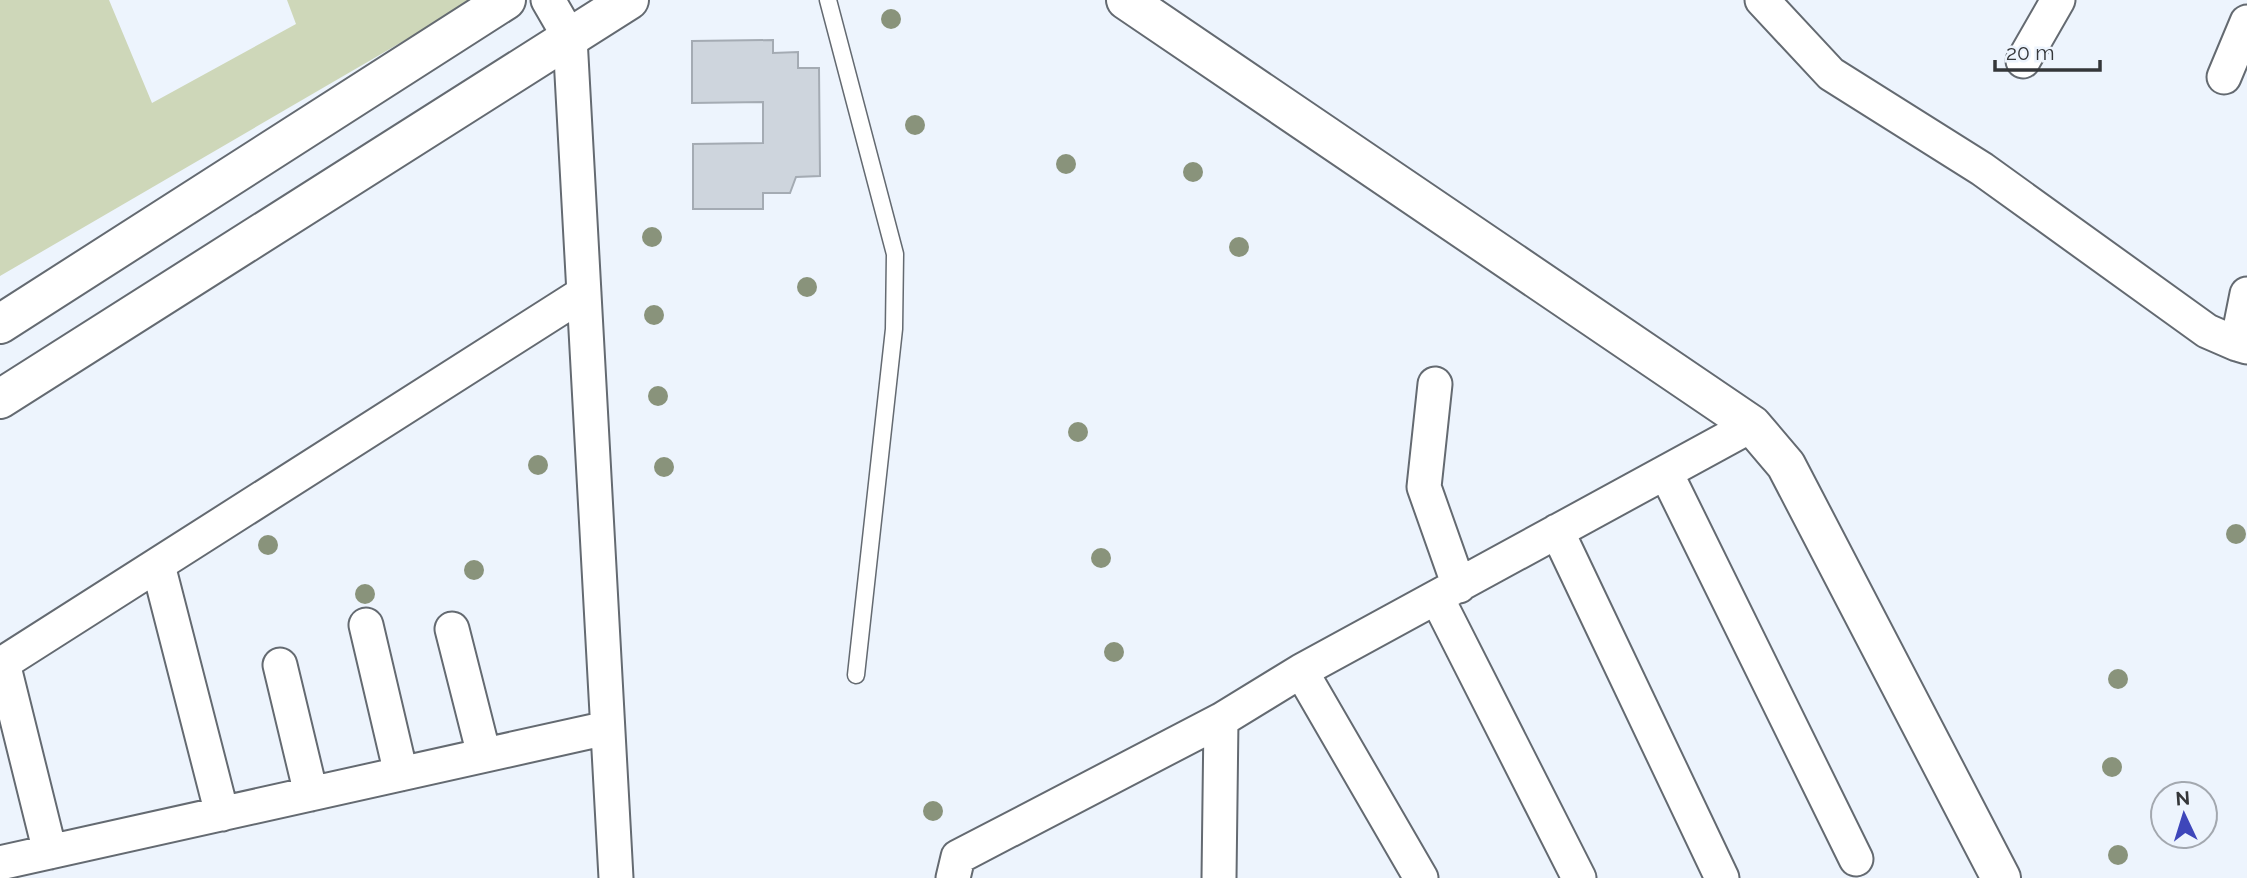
<svg xmlns="http://www.w3.org/2000/svg" width="2247" height="878" font-family="Raleway,sans-serif">
<rect width="100%" height="100%" fill="#edf4fd"/>
<path fill="#ced7b9" d="M0,0h109l43,103 144,-79 -9,-24h187l-474,276z"/>
<path fill="#ced5dd" stroke="#a4abb3" stroke-width="2" d="M773,40v13l25,-1v16h21l1,108 -24,1 -6,16h-27v16h-70v-65l70,-1v-41l-71,1v-62z"/>
<g fill="none" stroke-linecap="round" stroke-linejoin="round">
<defs>
<path id="service" d="M828,0l67,254 -1,75 -38,346"/>
<path id="minor" d="M548,0l22,38 46,840
M1762,0l69,74 151,95 225,162 30,13 10,3
M2023,61l35,-61
M2224,77l23,-55
M2237,344l10,-50
M1435,384l-11,103 35,99
M1666,473l190,386
M1557,531l165,347
M158,565l64,249
M1437,598l142,280
M366,625l35,149
M452,629l32,126
M3,663l47,189
M0,665l584,-372
M280,665l31,129
M1301,671l120,207
M0,863l607,-135
M953,878l5,-21 263,-137 80,-49 451,-246
M1219,878l2,-158"/>
<path id="tertiary" d="M1126,0l626,425 34,40 215,413
M0,324l506,-324
M0,399l629,-399"/>
</defs>
<use href="#service" stroke="#646a71" stroke-width="19"/>
<use href="#minor" stroke="#646a71" stroke-width="37"/>
<use href="#tertiary" stroke="#646a71" stroke-width="42"/>
<use href="#service" stroke="#fff" stroke-width="16"/>
<use href="#minor" stroke="#fff" stroke-width="33"/>
<use href="#tertiary" stroke="#fff" stroke-width="38"/>
</g>
<g fill="#89937b">
<circle cx="891" cy="19" r="10"/>
<circle cx="915" cy="125" r="10"/>
<circle cx="1066" cy="164" r="10"/>
<circle cx="1193" cy="172" r="10"/>
<circle cx="652" cy="237" r="10"/>
<circle cx="1239" cy="247" r="10"/>
<circle cx="807" cy="287" r="10"/>
<circle cx="654" cy="315" r="10"/>
<circle cx="658" cy="396" r="10"/>
<circle cx="1078" cy="432" r="10"/>
<circle cx="538" cy="465" r="10"/>
<circle cx="664" cy="467" r="10"/>
<circle cx="2236" cy="534" r="10"/>
<circle cx="268" cy="545" r="10"/>
<circle cx="1101" cy="558" r="10"/>
<circle cx="474" cy="570" r="10"/>
<circle cx="365" cy="594" r="10"/>
<circle cx="1114" cy="652" r="10"/>
<circle cx="2118" cy="679" r="10"/>
<circle cx="2112" cy="767" r="10"/>
<circle cx="933" cy="811" r="10"/>
<circle cx="2118" cy="855" r="10"/>
</g>
<g transform="translate(2184 815) rotate(356)"><circle r="33" fill="#edf4fd" stroke="#a3a8af" stroke-width="2"/>
<path d="M0-5L12 26L0 18L-12 26Z" fill="#3e46ba"/>
<text y="-10" font-size="19" font-weight="bold" text-anchor="middle" fill="#343639">N</text>
</g>
<path d="M1995 60v10h105v-10" fill="none" stroke="#343639" stroke-width="3.5"/>
<text x="2006" y="60" font-size="21" fill="#343639" stroke="#edf4fd" stroke-width="5" paint-order="stroke">20 m</text>
</svg>
